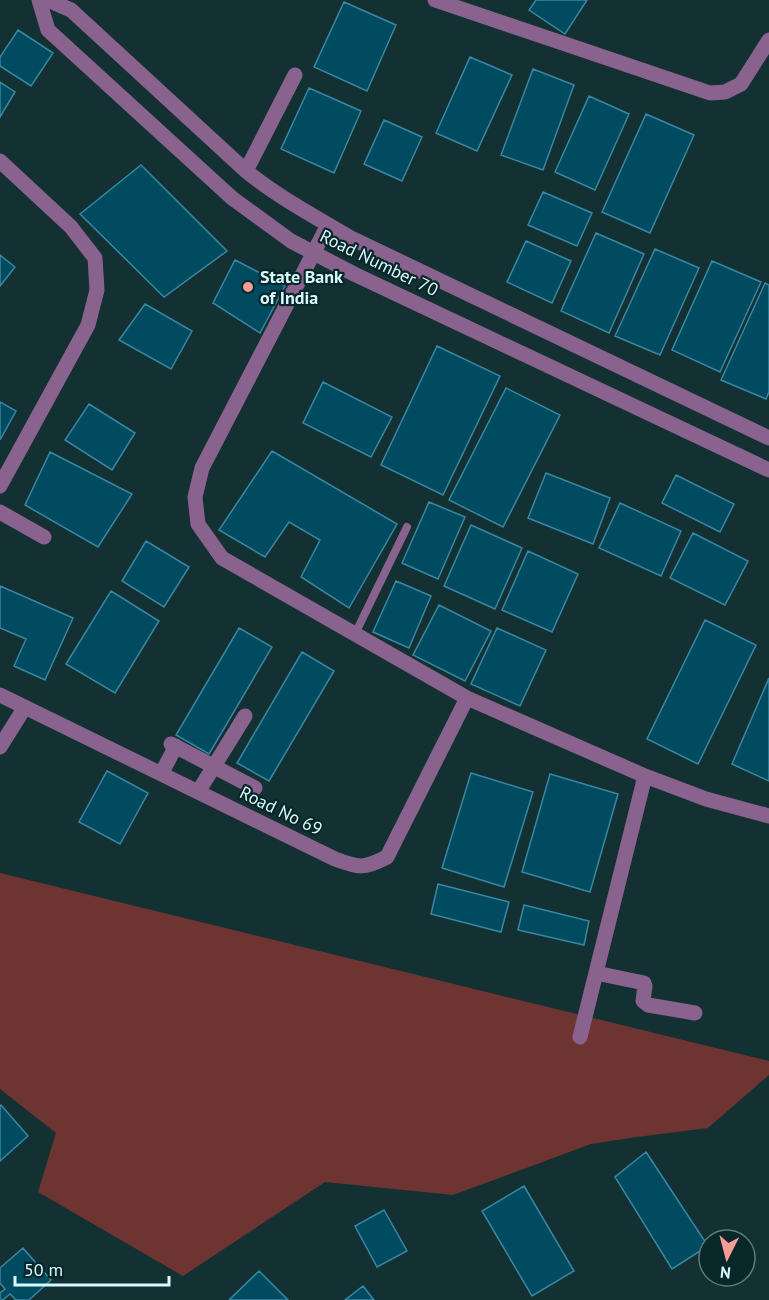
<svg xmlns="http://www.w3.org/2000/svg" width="769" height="1300" font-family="'PT Sans',sans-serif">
<rect width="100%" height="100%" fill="#133033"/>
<path fill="#6e3432" d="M0,873l769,188v14l-61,53 -71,9 -46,7 -138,51 -128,-13 -142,94 -145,-84 18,-59 -56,-44z"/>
<path fill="#004b5f" stroke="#3887a2" stroke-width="1.5" d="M536,0h51l-22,34 -36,-24z
M344,2l52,23 -29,66 -53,-24z
M18,30l35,23 -22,33 -31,-20v-9z
M470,57l42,18 -35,76 -41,-18z
M533,69l41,16 -31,85 -42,-15z
M0,82l15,10 -15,25z
M309,88l52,23 -27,62 -53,-24z
M589,96l40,18 -34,76 -40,-18z
M646,114l48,21 -44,98 -48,-21z
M384,120l38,17 -20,44 -38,-17z
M141,165l86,86 -63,46 -84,-83z
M543,192l49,21 -15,33 -49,-21z
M596,233l48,21 -35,79 -48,-22z
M526,241l45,20 -19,42 -45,-21z
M655,249l44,19 -39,87 -45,-19z
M0,255l15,12 -15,19z
M235,260l50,26 -25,47 -47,-30z
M712,261l49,21 -41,90 -48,-22z
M765,283l4,2v107l-3,7 -45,-19z
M145,304l47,27 -21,38 -52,-29z
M437,346l63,30 -57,119 -62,-30z
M323,382l69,35 -21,40 -68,-34z
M506,388l54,27 -57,112 -54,-27z
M0,402l16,9 -16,29z
M89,404l46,29 -23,37 -47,-30z
M272,451l125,73 -48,84 -48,-31 19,-37 -31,-18 -24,35 -46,-27z
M50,452l82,42 -34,53 -73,-42z
M546,473l64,25 -17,46 -65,-26z
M676,475l58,29 -14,28 -58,-29z
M429,502l36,15 -27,62 -36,-16z
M620,503l61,28 -20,45 -62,-28z
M471,525l51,23 -27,61 -51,-23z
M693,533l55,28 -23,44 -55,-27z
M146,541l43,26 -25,40 -42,-26z
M528,551l50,23 -26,58 -50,-22z
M396,581l35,15 -22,52 -36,-16z
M0,586l73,32 -28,62 -31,-14 12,-27 -26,-11z
M111,591l48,30 -44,72 -49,-29z
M439,605l52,26 -26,50 -52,-26z
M705,620l51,25 -58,119 -51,-25z
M239,628l33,19 -63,107 -33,-19z
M497,628l49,22 -26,56 -49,-22z
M302,652l32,19 -65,110 -32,-18z
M769,678v103l-37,-17z
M107,771l41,22 -28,51 -41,-22z
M471,773l62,19 -29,95 -62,-19z
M550,774l68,20 -28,98 -68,-20z
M438,884l71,18 -8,30 -70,-18z
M524,905l65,16 -5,24 -66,-15z
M1,1105l27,31 -28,25v-55z
M646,1152l62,94 -36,23 -57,-92z
M524,1186l50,85 -42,25 -50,-85z
M384,1210l23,41 -30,16 -22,-41z
M23,1248l28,32 -22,20h-13l-6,-6 -7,6h-3v-7l5,-4 -5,-6v-15z
M259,1271l29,29h-59z
M363,1286l11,14h-29z"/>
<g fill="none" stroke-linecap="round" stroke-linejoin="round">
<path stroke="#8a628e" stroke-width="8" d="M355,634l52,-107"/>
<path stroke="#8a628e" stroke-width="15" d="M39,0l9,30 184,168 59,43 63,33 415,196
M48,0l23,10 175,161c32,26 68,45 103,66l420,201
M435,0l275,93 15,-1 16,-8 28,-44
M0,161l71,66 24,31 2,32 -9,35 -88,161
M246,171l49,-96
M328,225l-126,243 -7,29 3,27 24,34 245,140 178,78 61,23 63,17
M0,512l44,25
M0,695l335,164c24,9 29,10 52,-2l80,-159
M171,744l84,44
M0,747l25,-40
M161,774l15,-28
M198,792l47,-76
M596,973l48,10 1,3 -2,15 5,4 47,8
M580,1037l65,-261"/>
</g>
<circle fill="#f59c96" stroke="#092629" stroke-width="2" cx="248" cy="287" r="6"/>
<g text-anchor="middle" stroke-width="4.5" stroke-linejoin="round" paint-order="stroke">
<g font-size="18" fill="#d8fafd" stroke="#092629">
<text transform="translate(379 263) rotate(26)" y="6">Road Number 70</text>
<text transform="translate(281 811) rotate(26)" y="6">Road No 69</text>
</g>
<g font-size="18" font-weight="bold" fill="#d8fafd" stroke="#092629" text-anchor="start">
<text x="260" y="283">State Bank<tspan x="260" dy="21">of India</tspan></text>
</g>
</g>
<g transform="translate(727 1258) rotate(186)"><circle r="28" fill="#092629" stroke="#5c7b7e" stroke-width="1.5"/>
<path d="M0-4.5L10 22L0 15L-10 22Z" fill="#f59c96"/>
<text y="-9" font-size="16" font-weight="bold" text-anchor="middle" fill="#d8fafd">N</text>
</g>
<path d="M15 1276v9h154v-9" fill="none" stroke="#d8fafd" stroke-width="3"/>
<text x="24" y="1276" font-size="18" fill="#d8fafd" stroke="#092629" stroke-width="4.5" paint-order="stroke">50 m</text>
</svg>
